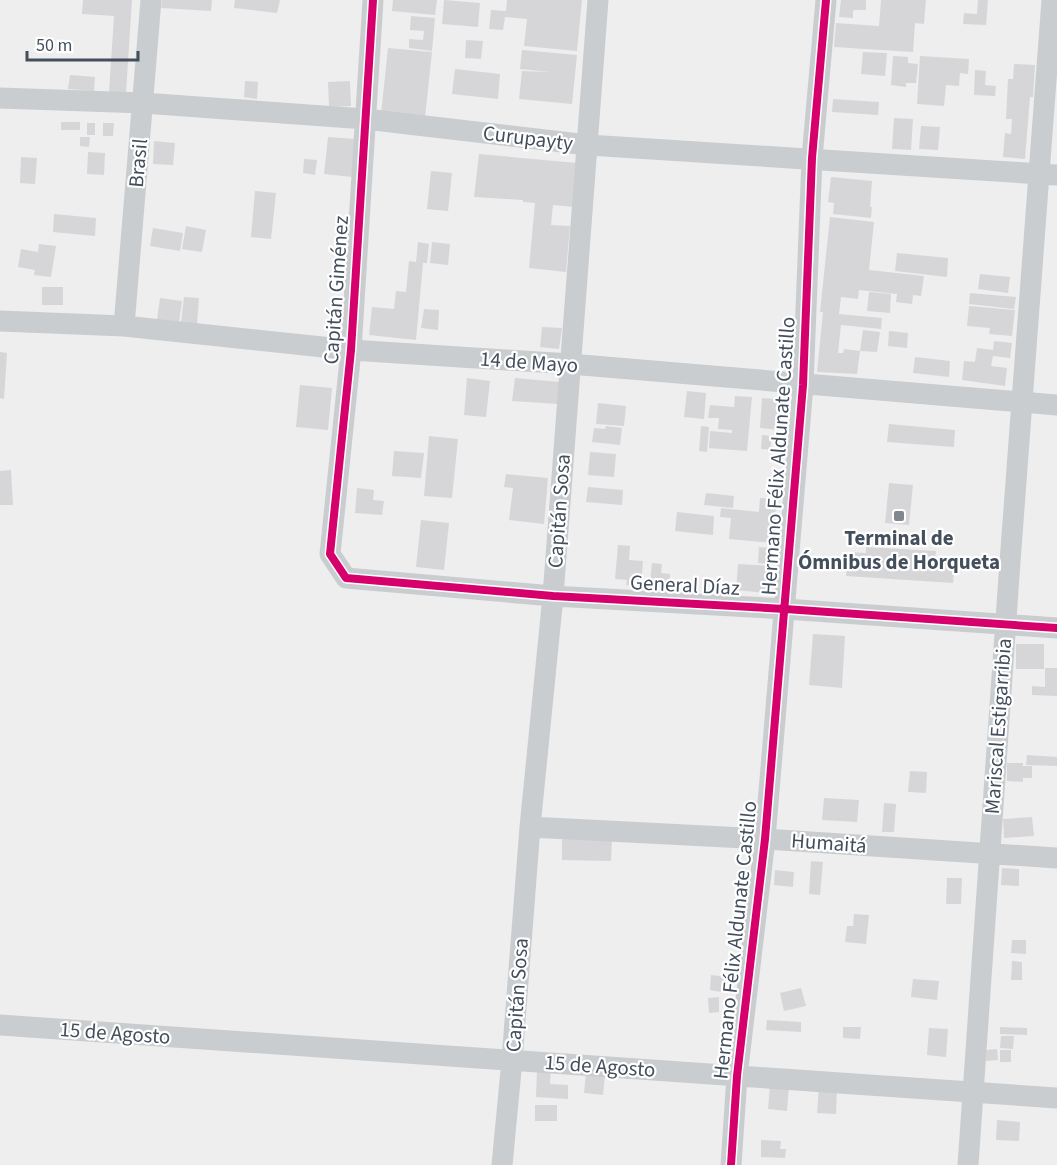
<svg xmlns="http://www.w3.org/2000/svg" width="1057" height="1165" font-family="'Source Sans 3',sans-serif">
<rect width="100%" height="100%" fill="#efeeee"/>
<path fill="#d6d6d9" d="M83,0h49l-6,93 -17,-1 5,-76 -32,-2z
M162,0h50l-1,11 -50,-3z
M235,0h45l-3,13 -43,-5z
M393,0h44l-2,15 -43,-4z
M444,0l36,3 -2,24 -36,-3z
M507,0h75l-5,51 -53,-5 3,-27 -22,-2 -2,13 -14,-1 2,-19 15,1z
M841,0h25v10h-11l-2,1v7l-14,-1z
M881,0h45l-2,24 -9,-1 -2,29 -79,-5 2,-24 43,3z
M978,0h10l-2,25 -23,-1 1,-11 13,1z
M411,16l24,2 -3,33 -23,-3v-9l14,1 1,-9 -14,-1z
M466,40l17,1 -2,18 -16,-1z
M388,48l44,4 -7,66 -44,-4z
M522,50l55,5 -5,49 -53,-5 3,-28 29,1 -31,-3z
M863,52l24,1 -2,23 -24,-2z
M893,56l15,1v6l10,1 -2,19h-10v4l-15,-2z
M920,56l49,3 -1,15 -8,-1 -1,13 -13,-1 -2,21 -27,-2z
M1014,64l21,1 -2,32h-3l-5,62 -22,-2 2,-24 6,1 1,-15h-6l2,-40h5z
M455,69l45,5 -2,25 -46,-5z
M975,70l11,1 -1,14 11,1 -1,10 -21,-1z
M70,75l25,2 -1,14 -26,-2z
M245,81l13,1 -1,17 -13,-2z
M350,81l1,25 -22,1 -1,-25z
M833,99l46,3 -1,13 -46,-3z
M894,118l19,1 -2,31 -19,-1z
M61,122h19v8h-19z
M87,123h8v12h-8z
M103,123h11l-1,13h-10z
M921,126l19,1 -2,23 -19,-1z
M80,137h10l-1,10 -9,-1z
M328,137l28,2 -4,38 -28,-3z
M154,141l21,2 -2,22 -20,-1z
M88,152l17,1 -1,22 -17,-1z
M479,154l98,9 -4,44 -20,-2 -2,20 19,1 -4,46 -37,-4 6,-65 -12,-1v-2l-49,-3z
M21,157l16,1 -2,26 -15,-1z
M304,159l13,1 -2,15 -12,-2z
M431,171l21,2 -4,38 -21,-2z
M831,177l41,4 -2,26h2l-1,11 -38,-4 1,-11 -6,-1z
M255,191l21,2 -5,46 -20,-2z
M54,214l42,4 -1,18 -42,-4z
M830,217l44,5 -5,48 55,6 -3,20 -8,-1 -1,9 -16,-2 1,-8 -38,-4 -1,9 -17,-2 -2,17 43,4 -1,11 -40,-4 -3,28h5l1,-4 16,2 -3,23 -40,-2 6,-60h-3z
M186,226l20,4 -4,22 -20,-3z
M153,228l30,5 -3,18 -30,-5z
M418,242l11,2 -2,19h-4l-7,77 -47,-5 3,-28 22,2 2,-18 10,1 3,-31 7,1z
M432,242l18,2 -2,21 -18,-2z
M39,244l17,2 -5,31 -17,-2 1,-5 -17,-3 3,-18 17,3z
M897,253l51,5 -1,19 -52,-6z
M980,274l30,3 -2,16 -30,-4z
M42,287h21v18h-21z
M869,292l22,2 -1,19 -23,-2z
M970,293l46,4 -2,12 -45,-5z
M184,297l15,1 -2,27 -16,-2z
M160,298l22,3 -3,22 -22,-3z
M969,306l46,4 -3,26 -23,-2 1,-6 -23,-2z
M424,309l15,1 -1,20 -17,-2z
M542,327l20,1 -3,21 -19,-2z
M863,330l17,2 -3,20 -17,-1z
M889,331l19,2 -1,15 -19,-2z
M994,341l18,2 -2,15 -17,-2 -2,10 16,2 -2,18 -43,-6 2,-19 11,1 2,-14 16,2z
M0,352l7,1 -3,46 -4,-1z
M915,357l35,4 -1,16 -36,-4z
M467,378l23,3 -4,36 -22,-2z
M515,378l45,4 -2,22 -46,-3z
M300,385l32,3 -4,42 -32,-3z
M687,391l19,2 -2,26 -20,-2z
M735,396l17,1 -5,54 -38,-3 1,-17 22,2v-3l-14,-1 1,-11h-11l2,-13 24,2z
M762,398l22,2 -3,30 -21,-2z
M598,403l28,3 -2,20 -28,-2z
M889,424l66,6 -1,17 -67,-5z
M606,426l16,2 -2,17 -28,-3 2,-14 11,1z
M701,426l8,1 -2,25 -8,-1z
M762,435l10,1 -2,14 -9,-1z
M429,436l29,3 -6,59 -28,-2z
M394,451l30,2 -3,25 -29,-2z
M590,452l26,2 -2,23 -26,-2z
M11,470l2,35h-13v-34z
M506,474l42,4 -4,46 -35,-4 4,-32 -9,-1z
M889,483l24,2 -4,40 -24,-2z
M588,487l35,3 -1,15 -36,-3z
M357,488l17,2 -1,10 11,1 -2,14 -27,-2z
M706,493l28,3 -1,12 -29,-3z
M760,498l17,1 -5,44 -43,-4 2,-21 -11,-1 1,-9 38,4z
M677,512l37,4 -1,19 -38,-4z
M421,520l28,3 -5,47 -28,-3z
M618,545l12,1 -1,14 14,1 -2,25 -15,-1 1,-5 -12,-1z
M759,547l13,1 -1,16 -13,-1z
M866,547l70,4 -1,8 20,1 -2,23 -107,-7 2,-24 18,1z
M652,563l10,1 -1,9 9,1 -1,19 -20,-2z
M738,564l33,2 -3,27 -32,-3z
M813,634l32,2 -3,52 -33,-3z
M1016,644h28v25h-28z
M1045,668h12v28l-25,-1v-9l13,1z
M1027,755l30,2v9l-31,-1z
M1007,763h16v3h9v12h-9v4l-16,-1z
M910,771l17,1 -1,21 -18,-1z
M824,798l35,2 -2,22 -35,-2z
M884,803l12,1 -2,28h-12z
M1032,817l2,19 -30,2 -1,-19z
M562,839h50l-1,22 -49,-1z
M811,861l12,1 -3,33 -11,-1z
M1002,868l17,1v17l-18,-1z
M775,870l19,2 -1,15 -19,-2z
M947,878h15l-1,26h-15z
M854,914l15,1 -3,29 -21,-2 2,-16h6z
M1012,940h14v14l-15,-1z
M1012,961l10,1v18h-11z
M711,975l18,2 -2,16 -17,-3z
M913,979l26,2 -2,19 -26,-3z
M801,988l5,18 -22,5 -4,-18z
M719,997v15l-10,1 -1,-15z
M767,1020l34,2v10l-35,-2z
M843,1027h18l-1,12 -17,-1z
M1000,1027l27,1v7l-27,-1z
M929,1028l19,1 -2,28 -19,-2z
M1001,1036h13l-1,13 -13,-1z
M997,1049l1,11 -12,1v-11z
M1000,1050h11v12h-11z
M537,1068l14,1 -1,15 18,1v14l-32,-2z
M586,1073l19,2 -2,20 -19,-2z
M770,1084l19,1 -2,26 -19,-2z
M819,1087l18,1 -1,26 -19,-1z
M535,1105h22v16h-22z
M997,1120l23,2 -1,19 -23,-1z
M761,1140l20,1 -1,8h6l-1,9 -24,-1z"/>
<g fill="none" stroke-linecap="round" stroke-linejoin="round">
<path stroke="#cacdcf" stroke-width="21" d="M373,0l-22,350 -21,204 16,24 207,18 232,13 272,19
M0,98l143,5 222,16 223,26 469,30
M0,321l124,5 227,24 219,14 487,41
M124,326l27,-326
M530,827l235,12 292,19
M0,1025l1057,73
M502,1165l10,-105 18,-233 23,-231 45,-596
M731,1165l6,-89 28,-237 38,-454 9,-227 14,-158
M968,1165l42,-603 42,-562"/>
<defs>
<path id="cycleway" d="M373,0l-22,350 -21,204 16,24 207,18 232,13 272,19
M731,1165l6,-89 28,-237 38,-454 9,-227 14,-158"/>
</defs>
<use href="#cycleway" stroke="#fff" stroke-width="11"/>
<use href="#cycleway" stroke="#d6006c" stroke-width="8"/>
</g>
<rect fill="#808790" stroke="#fff" stroke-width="2" x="893" y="510" width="12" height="12" rx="3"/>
<g text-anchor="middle" stroke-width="4.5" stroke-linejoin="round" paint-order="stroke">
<g font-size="21" fill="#444f5d" stroke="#fff">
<text transform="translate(528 138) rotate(7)" y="7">Curupayty</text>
<text transform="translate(138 163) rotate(-85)" y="7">Brasil</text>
<text transform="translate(336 290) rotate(-86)" y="7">Capitán Giménez</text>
<text transform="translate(529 362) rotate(4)" y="7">14 de Mayo</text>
<text transform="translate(778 456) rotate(-86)" y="7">Hermano Félix Aldunate Castillo</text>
<text transform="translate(559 511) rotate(-86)" y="7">Capitán Sosa</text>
<text transform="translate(685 585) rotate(3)" y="7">General Díaz</text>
<text transform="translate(998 726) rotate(-86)" y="7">Mariscal Estigarribia</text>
<text transform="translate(829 843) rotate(4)" y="7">Humaitá</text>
<text transform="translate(735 940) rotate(-84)" y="7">Hermano Félix Aldunate Castillo</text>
<text transform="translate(517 995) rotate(-86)" y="7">Capitán Sosa</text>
<text transform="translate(115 1033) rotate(4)" y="7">15 de Agosto</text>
<text transform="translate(600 1066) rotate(4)" y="7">15 de Agosto</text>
</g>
<g font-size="21" font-weight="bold" fill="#444f5d" stroke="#fff">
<text x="899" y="545">Terminal de<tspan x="899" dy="24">Ómnibus de Horqueta</tspan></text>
</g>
</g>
<path d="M27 51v9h111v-9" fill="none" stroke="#444f5d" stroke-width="3"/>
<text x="36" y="51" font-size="18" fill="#444f5d" stroke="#ffffff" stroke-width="4.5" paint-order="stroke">50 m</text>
</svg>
